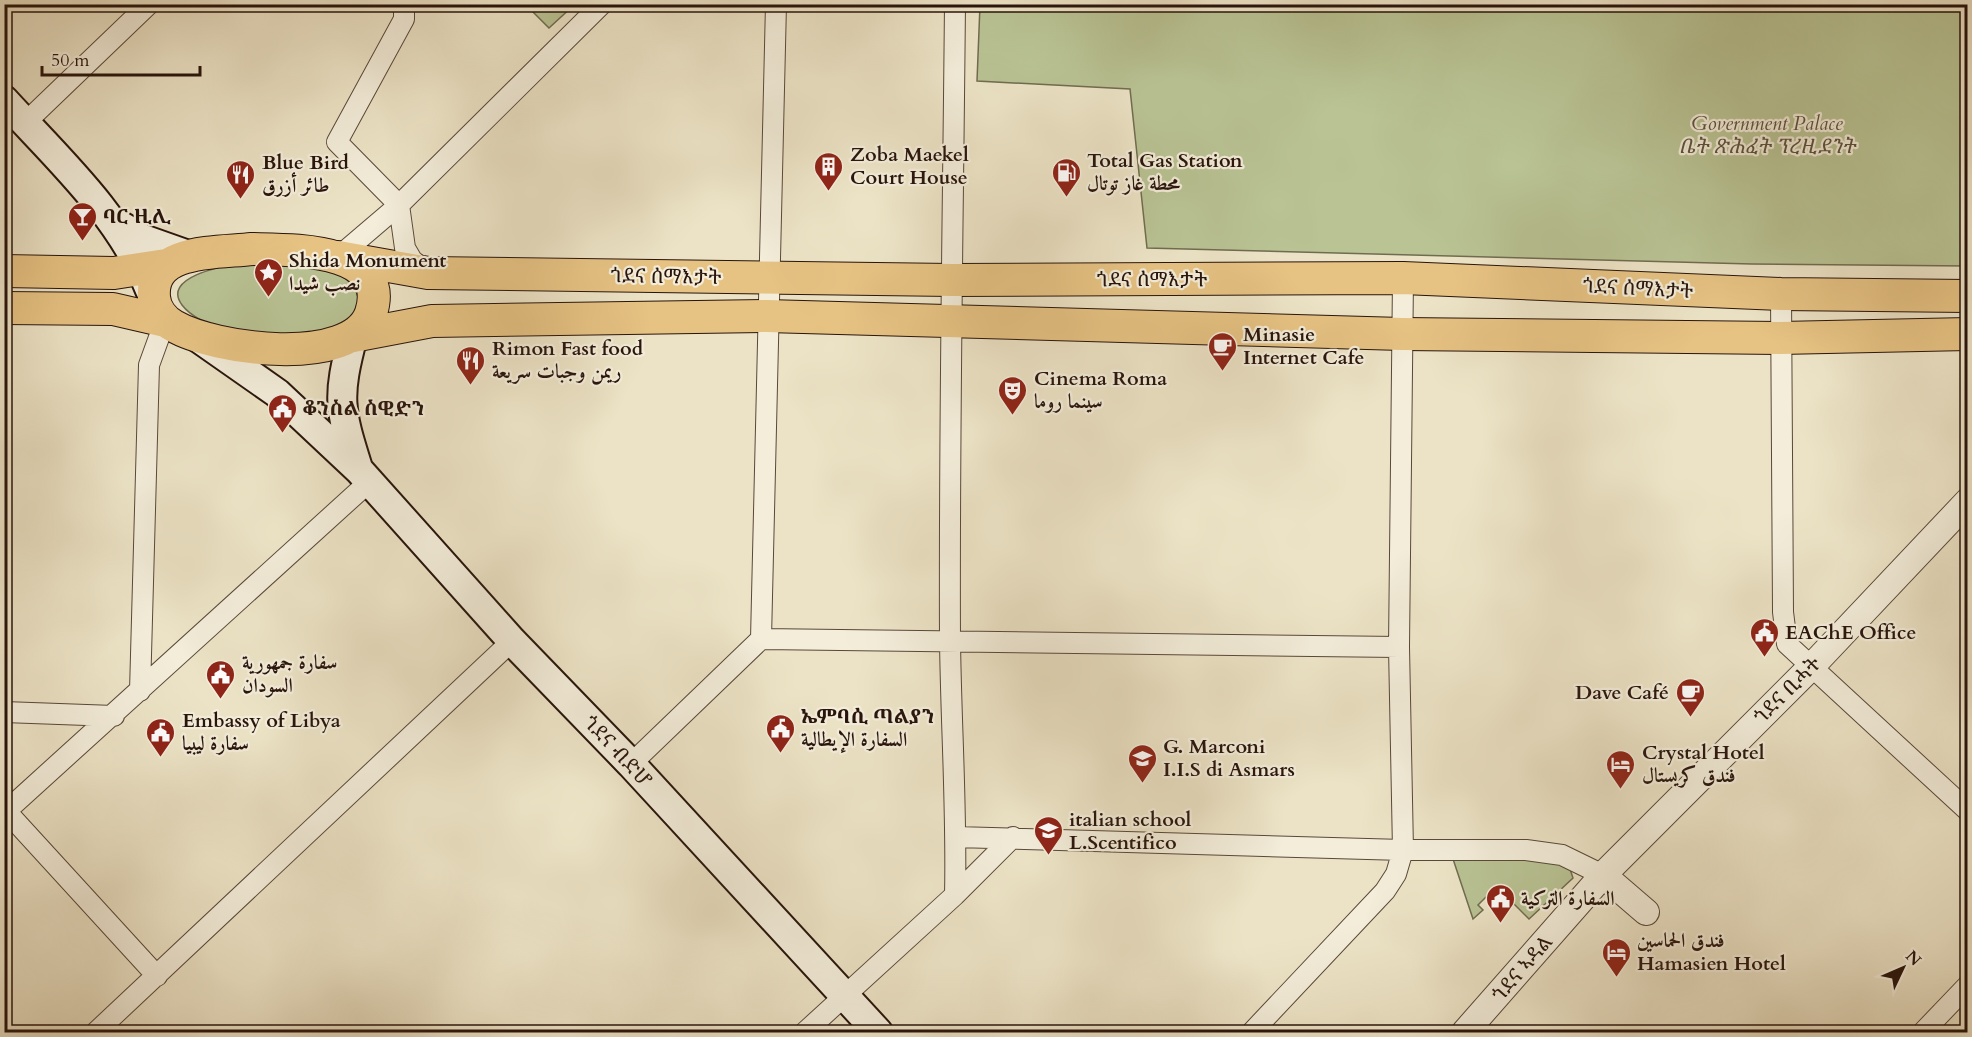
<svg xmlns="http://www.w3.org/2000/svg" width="1972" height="1037" font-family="Cardo,Amiri,'Noto Serif Ethiopic',serif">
<rect width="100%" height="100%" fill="#ece3c6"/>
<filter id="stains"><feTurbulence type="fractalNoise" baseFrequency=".00333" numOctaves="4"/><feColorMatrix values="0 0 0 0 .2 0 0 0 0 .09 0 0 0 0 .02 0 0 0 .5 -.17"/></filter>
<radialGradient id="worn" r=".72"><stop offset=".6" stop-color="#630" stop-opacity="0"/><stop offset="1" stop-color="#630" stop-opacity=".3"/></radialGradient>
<path fill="#b9c394" stroke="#706c50" stroke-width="1.5" d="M526,5h48l-25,23z
M980,5h987v261l-215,-2 -605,-16 -17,-159 -153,-8z
M254,260c31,4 89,-1 103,34 2,5 3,12 0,17 -8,14 -22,21 -37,23 -26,5 -68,2 -95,-4 -14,-4 -34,-13 -43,-25 -23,-31 54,-41 72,-45z
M1566,857l7,21 -44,41 -27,-27 -10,9 -5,-5 -9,9 5,5 -10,9 -20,-60z"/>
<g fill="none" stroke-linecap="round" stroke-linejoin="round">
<defs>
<path id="minor" d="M400,4l4,4v11l-67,123 62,63 6,43 7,12 15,12
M25,123l124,-119
M338,257l61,-52 203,-201
M1781,294l2,318 4,32 181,167
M761,639l15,-635
M140,691l9,-326 16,-44
M4,712l110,4
M631,764l130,-125 638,8
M6,811l151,165
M4,813l365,-331
M956,837l447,13h123l36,5 41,20
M955,895c2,-85 -4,-170 -5,-255 -1,-212 3,-423 5,-636
M96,1032l416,-391
M805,1032l150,-137 58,-58
M1252,1032l133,-141 11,-17 7,-24 -4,-203 4,-369
M1923,1032l45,-47"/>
<path id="tertiary" d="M1603,875l43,37
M1465,1032l138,-157 209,-209 156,-165"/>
<path id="secondary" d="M4,100c54,59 116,115 146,190
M118,224l25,15 48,17
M353,336c-16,61 -14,72 5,132
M197,337l80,56 82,77 153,171 119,123 247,268"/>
<path id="primary" d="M252,249c38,1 140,-2 119,64 -19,56 -158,36 -197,13 -11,-6 -19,-17 -20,-29 -4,-49 65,-44 98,-48z
M338,257l90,16 524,7 451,-2 378,16 187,2
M4,271l110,2 52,-8
M4,308l109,1 52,12
M353,336l79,-15 335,-5 635,18 378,4 188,-4"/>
</defs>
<use href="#minor" stroke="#59483a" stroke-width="22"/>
<use href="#tertiary" stroke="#59483a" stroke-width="28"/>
<use href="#secondary" stroke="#28140c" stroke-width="32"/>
<use href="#primary" stroke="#28140c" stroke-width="34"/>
<use href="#minor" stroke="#f3edda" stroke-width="20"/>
<use href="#tertiary" stroke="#f3edda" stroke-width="26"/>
<use href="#secondary" stroke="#f3edda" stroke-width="28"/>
<use href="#primary" stroke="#e6c283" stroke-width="32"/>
</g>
<defs>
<symbol id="building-pin" viewBox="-11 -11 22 30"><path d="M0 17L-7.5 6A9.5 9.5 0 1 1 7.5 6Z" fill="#8f2418" stroke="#f3edda"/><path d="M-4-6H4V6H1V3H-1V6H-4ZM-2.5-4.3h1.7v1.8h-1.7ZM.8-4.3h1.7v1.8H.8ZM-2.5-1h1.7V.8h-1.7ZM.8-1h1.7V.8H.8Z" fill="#fff"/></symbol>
<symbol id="fuel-pin" viewBox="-11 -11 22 30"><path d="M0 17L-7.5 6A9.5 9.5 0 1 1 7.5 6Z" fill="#8f2418" stroke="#f3edda"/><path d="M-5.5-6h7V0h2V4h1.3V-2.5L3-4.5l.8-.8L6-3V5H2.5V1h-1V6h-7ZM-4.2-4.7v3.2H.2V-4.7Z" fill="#fff"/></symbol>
<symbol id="restaurant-pin" viewBox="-11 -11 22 30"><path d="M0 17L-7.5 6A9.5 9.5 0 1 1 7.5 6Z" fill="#8f2418" stroke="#f3edda"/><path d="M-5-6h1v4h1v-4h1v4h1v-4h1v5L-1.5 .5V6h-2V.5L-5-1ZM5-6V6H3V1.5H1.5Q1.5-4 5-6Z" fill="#fff"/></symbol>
<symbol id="bar-pin" viewBox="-11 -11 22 30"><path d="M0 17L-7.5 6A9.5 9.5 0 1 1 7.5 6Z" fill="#8f2418" stroke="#f3edda"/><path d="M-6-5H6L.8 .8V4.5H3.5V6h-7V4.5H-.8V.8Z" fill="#fff"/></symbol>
<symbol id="sight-pin" viewBox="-11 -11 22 30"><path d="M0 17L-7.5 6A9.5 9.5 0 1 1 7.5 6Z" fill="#8f2418" stroke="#f3edda"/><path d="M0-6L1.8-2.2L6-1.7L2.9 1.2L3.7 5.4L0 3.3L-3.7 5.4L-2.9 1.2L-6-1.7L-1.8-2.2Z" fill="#fff"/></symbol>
<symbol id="cafe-pin" viewBox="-11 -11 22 30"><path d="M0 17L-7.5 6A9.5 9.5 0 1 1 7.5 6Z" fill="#8f2418" stroke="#f3edda"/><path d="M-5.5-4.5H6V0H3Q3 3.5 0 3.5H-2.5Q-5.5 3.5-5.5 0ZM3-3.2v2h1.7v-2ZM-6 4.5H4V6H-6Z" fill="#fff"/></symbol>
<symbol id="theatre-pin" viewBox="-11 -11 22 30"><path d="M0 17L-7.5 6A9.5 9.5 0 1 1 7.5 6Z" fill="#8f2418" stroke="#f3edda"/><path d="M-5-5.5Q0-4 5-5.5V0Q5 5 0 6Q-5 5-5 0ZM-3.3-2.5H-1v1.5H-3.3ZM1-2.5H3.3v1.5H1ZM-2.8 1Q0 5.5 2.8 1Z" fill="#fff"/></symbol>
<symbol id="civic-pin" viewBox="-11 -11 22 30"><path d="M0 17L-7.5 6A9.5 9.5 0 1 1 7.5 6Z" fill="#8f2418" stroke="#f3edda"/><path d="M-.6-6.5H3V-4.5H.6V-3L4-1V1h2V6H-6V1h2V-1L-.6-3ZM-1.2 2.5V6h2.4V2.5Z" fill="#fff"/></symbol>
<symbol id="school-pin" viewBox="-11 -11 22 30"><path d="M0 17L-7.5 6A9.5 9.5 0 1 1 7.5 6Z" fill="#8f2418" stroke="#f3edda"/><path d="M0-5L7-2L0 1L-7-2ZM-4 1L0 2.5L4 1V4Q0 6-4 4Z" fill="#fff"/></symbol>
<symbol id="hotel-pin" viewBox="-11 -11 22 30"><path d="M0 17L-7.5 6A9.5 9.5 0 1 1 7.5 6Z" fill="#8f2418" stroke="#f3edda"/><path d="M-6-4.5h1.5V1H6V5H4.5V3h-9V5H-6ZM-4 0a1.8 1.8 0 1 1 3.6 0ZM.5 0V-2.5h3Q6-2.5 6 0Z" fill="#fff"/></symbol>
</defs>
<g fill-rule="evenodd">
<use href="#building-pin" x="812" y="150" width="33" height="45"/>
<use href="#fuel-pin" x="1050" y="156" width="33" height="45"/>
<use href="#restaurant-pin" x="224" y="158" width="33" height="45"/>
<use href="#bar-pin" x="66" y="200" width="33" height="45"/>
<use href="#sight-pin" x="252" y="256" width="33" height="45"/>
<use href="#cafe-pin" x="1206" y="330" width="33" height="45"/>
<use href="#restaurant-pin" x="454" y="344" width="33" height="45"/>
<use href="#theatre-pin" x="996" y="374" width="33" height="45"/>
<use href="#civic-pin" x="266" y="392" width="33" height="45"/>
<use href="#civic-pin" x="1748" y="616" width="33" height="45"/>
<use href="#civic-pin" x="204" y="658" width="33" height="45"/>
<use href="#cafe-pin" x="1674" y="676" width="33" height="45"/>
<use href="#civic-pin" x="764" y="712" width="33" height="45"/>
<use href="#civic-pin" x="144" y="716" width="33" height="45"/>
<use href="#school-pin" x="1126" y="742" width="33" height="45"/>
<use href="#hotel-pin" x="1604" y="748" width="33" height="45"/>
<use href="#school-pin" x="1032" y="814" width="33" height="45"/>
<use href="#civic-pin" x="1484" y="882" width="33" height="45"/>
<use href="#hotel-pin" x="1600" y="936" width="33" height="45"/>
</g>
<g text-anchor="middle" stroke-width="4.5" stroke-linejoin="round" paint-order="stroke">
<g font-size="20" font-style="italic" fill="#5b513c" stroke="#f3edda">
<text x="1767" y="130">Government Palace<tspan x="1767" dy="23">ቤት ጽሕፈት ፕረዚደንት</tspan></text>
</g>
<g font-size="20" font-weight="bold" fill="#28140c" stroke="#f3edda" text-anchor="start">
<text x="850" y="161">Zoba Maekel<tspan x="850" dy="23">Court House</tspan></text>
<text x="1087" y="167">Total Gas Station<tspan x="1087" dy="23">محطة غاز توتال</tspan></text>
<text x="262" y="169">Blue Bird<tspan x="262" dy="23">طائر أزرق</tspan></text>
<text x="103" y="223">ባር ዚሊ</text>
<text x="289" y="267">Shida Monument<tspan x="289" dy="23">نصب شيدا</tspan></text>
<text x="1243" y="341">Minasie<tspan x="1243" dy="23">Internet Cafe</tspan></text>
<text x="492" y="355">Rimon Fast food<tspan x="492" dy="23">ريمن وجبات سريعة</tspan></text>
<text x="1034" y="385">Cinema Roma<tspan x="1034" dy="23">سينما روما</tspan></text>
<text x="303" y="415">ቆንስል ስዊድን</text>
<text x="1785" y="639">EAChE Office</text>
<text x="242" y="669">سفارة جمهورية<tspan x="242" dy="23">السودان</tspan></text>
<text x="1669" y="699" text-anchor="end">Dave Café</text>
<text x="801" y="723">ኤምባሲ ጣልያን<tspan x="801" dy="23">السفارة الإيطالية</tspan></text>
<text x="182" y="727">Embassy of Libya<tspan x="182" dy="23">سفارة ليبيا</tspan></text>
<text x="1163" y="753">G. Marconi<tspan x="1163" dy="23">I.I.S di Asmars</tspan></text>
<text x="1642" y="759">Crystal Hotel<tspan x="1642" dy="23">فندق كريستال</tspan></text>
<text x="1069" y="826">italian school<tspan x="1069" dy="23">L.Scentifico</tspan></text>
<text x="1521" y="905">السفارة التركية</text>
<text x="1637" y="947">فندق الحماسين<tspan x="1637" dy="23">Hamasien Hotel</tspan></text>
</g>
<g font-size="20" fill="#28140c" stroke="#f3edda">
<text transform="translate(666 276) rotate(1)" y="7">ጎደና ሰማእታት</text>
<text x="1152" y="286">ጎደና ሰማእታት</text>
<text transform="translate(1638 288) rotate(3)" y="7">ጎደና ሰማእታት</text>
<text transform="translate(1787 690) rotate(-45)" y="7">ጎደና ቢሓት</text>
<text transform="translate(618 751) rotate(47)" y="7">ጎደና ብድሆ</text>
<text transform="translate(1522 968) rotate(-49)" y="7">ጎደና ኣዳል</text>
</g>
</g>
<rect width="1972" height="1037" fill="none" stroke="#ece3c6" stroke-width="24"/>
<rect x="6" y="6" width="1960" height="1025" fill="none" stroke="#28140c" stroke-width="3"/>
<rect x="12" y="12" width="1948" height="1013" fill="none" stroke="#28140c" stroke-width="1.5"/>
<g transform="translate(1903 968) rotate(46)" stroke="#f3edda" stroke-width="4.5" paint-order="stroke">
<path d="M0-4.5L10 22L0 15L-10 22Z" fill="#28140c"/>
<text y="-9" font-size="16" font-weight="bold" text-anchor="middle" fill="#28140c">N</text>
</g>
<path d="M42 66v9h158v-9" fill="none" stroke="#28140c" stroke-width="3"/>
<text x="51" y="66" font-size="18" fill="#28140c" stroke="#f3edda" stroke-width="4.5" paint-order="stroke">50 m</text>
<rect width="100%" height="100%" filter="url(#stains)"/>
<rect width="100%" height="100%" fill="url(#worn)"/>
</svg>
